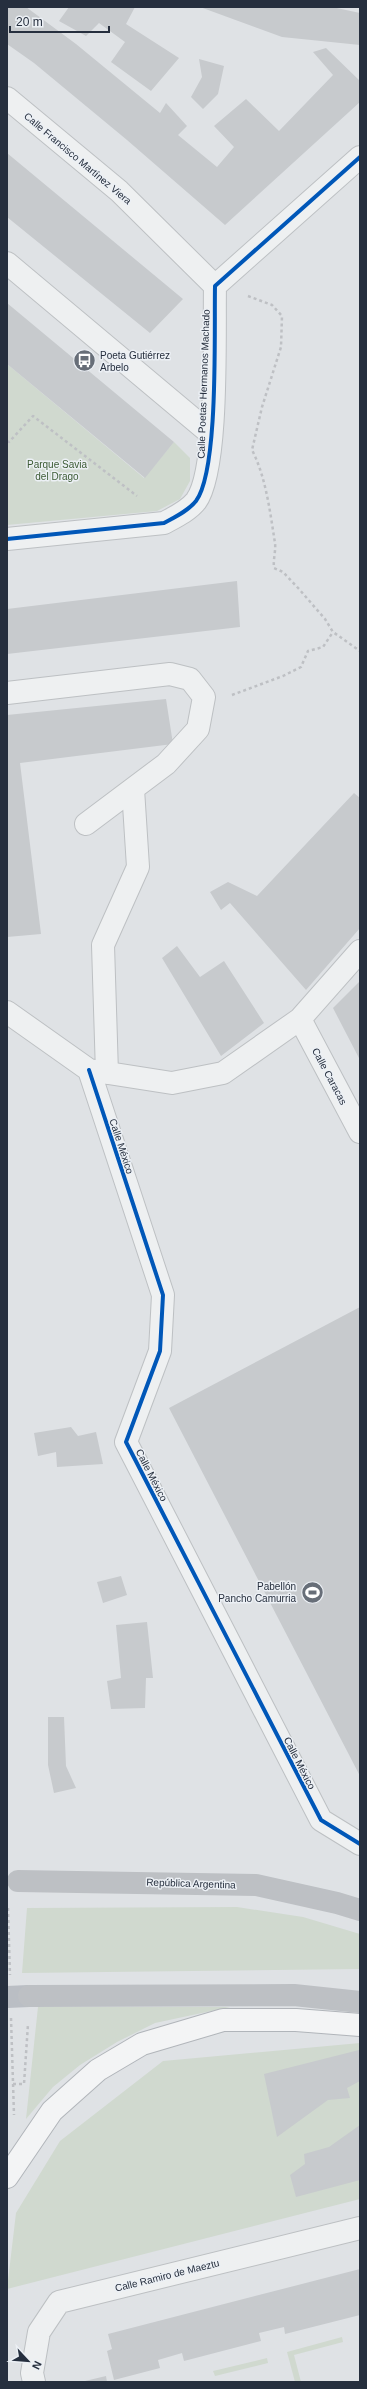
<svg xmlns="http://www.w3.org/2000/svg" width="367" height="2389" font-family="Arial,sans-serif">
<rect width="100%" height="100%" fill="#dfe2e5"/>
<path fill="#d0d9cf" d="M7,364l137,114 30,-36 16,16v23l-10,18 -23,12 -150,14z
M237,1907l66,10 57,17v35l-338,4 5,-65z
M38,2007h192l-75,16 -38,19 -37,23 -27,22 -27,32z
M360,2043v156l-353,90 9,-76 44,-72 103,-80z
M342,2337l1,5 -49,13 7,27h-6l-8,-30z
M267,2358l1,5 -53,13 -2,-5z"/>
<path fill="#c7cacd" d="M7,7h19l50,37 84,69 6,-10 21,23 -9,9 39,32 17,-20 -20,-21 32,-27 33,32 54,-56 -20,-23 13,-4 34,33v21l-135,123 -98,-85 -93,-77 -27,-19z
M69,7h66l-9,17 53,34 -28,33 -40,-29 14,-20 -26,-19 -13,13 -27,-15z
M200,7h132l28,6v32l-78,-8z
M199,59l25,7 -6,28 -15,15 -12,-12 11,-20z
M7,153l176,146 -33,34 -143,-116z
M7,303l167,139 -29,36 -138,-114z
M237,581l3,46 -233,27v-45z
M166,699l7,45 -153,19 21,171 -34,3v-222z
M354,793l6,5v130l-54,62 -76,-87 -9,7 -11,-18 18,-10 29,14z
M177,946l23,31 24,-16 40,62 -43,33 -59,-98z
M360,981v79l-27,-52z
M360,1307v469l-191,-368z
M71,1427l7,9 18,-4 7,32 -46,3 -1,-15 -18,4 -4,-23z
M121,1576l6,19 -24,8 -6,-21z
M147,1622l6,56h-7l-1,30 -34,1 -4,-28 14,-3 -5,-53z
M48,1717h16l2,49 10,22 -22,5 -6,-28z
M359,2050l1,31 -13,7 3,10 -22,2 -51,37 -13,-63z
M360,2125v55l-64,17 -6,-22 15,-11 -1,-10 25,-7z
M360,2269v46l-75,19 -1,-7 -25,6 2,8 -77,20 -2,-8 -24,7 2,8 -46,12 -7,-29 5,-2 -4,-15z
M106,2376l1,6h-22v-1z"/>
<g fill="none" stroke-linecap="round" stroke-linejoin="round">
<path stroke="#babec4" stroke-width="22" stroke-dasharray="22 11" stroke-linecap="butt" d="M7,1997l22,-1"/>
<defs>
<path id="street" d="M7,98l112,93 96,95
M7,263l204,171
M7,539l157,-16c11,-6 24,-12 32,-22 23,-31 18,-171 19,-215l145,-129
M7,693l163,-19 20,5 14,18 -6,32 -32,35 -80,60
M7,1012l82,58 83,13 51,-10 77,-54 60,-68
M300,1019l60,113
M89,1070l74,225 -3,56 -34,91 195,378 39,24
M107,1073l-4,-128 35,-78 -5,-78
M34,2382l-2,-9 7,-41 20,-30 301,-74"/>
<path id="highway" d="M7,2177l45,-66 46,-41 44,-26 81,-24h73l64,5"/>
</defs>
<use href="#street" stroke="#bdc0c3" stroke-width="24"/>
<use href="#highway" stroke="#b1b5ba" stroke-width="24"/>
<path stroke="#bec0c4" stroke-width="2.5" stroke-dasharray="3 3" stroke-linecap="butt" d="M248,296l24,9 10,11 -1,31 -19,60 -10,43c14,27 18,62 23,93 1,8 -2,16 -1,25l9,4 16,17 26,30 8,13 27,19
M7,441l2,1 24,-26 104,80
M232,695l51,-19 18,-9 7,-16 15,-4 10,-15
M8,1908l2,67
M11,2018l3,97
M13,2084h11l4,-60"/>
<use href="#street" stroke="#eef0f1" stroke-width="22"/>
<path stroke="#bdc0c4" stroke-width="22" d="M18,1881l238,4 81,18 23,7
M29,1996l265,-1 66,7"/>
<use href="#highway" stroke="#f3f4f5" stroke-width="22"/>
<defs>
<path id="cycleway" d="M7,539l157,-16c11,-6 24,-12 32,-22 23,-31 18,-171 19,-215l145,-129
M89,1070l74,225 -3,56 -34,91 195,378 39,24"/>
</defs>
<use href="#cycleway" stroke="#ecf0f5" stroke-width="6"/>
<use href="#cycleway" stroke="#0057b8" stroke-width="4"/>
</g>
<defs>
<symbol id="bus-disc" viewBox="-11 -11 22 22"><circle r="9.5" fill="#676e78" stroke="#ecf0f5"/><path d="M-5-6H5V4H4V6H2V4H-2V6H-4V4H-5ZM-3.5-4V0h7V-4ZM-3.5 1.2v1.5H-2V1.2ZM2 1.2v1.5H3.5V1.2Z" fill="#fff"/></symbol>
<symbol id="stadium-disc" viewBox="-11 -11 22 22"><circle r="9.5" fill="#676e78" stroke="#ecf0f5"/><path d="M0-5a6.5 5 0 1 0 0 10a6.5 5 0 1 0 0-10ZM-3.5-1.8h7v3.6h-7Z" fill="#fff"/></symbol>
</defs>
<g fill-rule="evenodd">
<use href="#bus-disc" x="72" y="348" width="25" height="25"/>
<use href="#stadium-disc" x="300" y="1580" width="25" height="25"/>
</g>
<g text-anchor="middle" stroke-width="3" stroke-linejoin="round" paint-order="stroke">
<g font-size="10" fill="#262f3e" stroke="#ecf0f5">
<text transform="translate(78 158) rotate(40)" y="4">Calle Francisco Martínez Viera</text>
<text transform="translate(203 384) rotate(-88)" y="4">Calle Poetas Hermanos Machado</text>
<text transform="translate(330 1076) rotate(62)" y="4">Calle Caracas</text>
<text transform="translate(122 1146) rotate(72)" y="4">Calle México</text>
<text transform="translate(152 1475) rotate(63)" y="4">Calle México</text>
<text transform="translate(300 1763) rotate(63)" y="4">Calle México</text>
<text transform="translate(191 1883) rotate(2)" y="4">República Argentina</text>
<text transform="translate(167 2275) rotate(-14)" y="4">Calle Ramiro de Maeztu</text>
</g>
<g font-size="10" fill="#262f3e" stroke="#ecf0f5" text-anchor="start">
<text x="100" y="359">Poeta Gutiérrez<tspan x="100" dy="12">Arbelo</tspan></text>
<text x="296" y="1590" text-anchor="end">Pabellón<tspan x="296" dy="12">Pancho Camurria</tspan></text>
</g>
<g font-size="10" fill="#3b5a33" stroke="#ecf0f5">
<text x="57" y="468">Parque Savia<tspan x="57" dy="12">del Drago</tspan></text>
</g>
</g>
<rect width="367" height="2389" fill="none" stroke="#262f3e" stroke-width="16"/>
<g transform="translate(28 2361) rotate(116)" stroke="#ecf0f5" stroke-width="3" paint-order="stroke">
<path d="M0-3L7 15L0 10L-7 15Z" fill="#262f3e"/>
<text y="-6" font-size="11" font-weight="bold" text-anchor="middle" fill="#262f3e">N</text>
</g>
<path d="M10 26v6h99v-6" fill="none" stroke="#262f3e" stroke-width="2"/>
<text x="16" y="26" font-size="12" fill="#262f3e" stroke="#ecf0f5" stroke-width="3" paint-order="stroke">20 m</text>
</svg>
